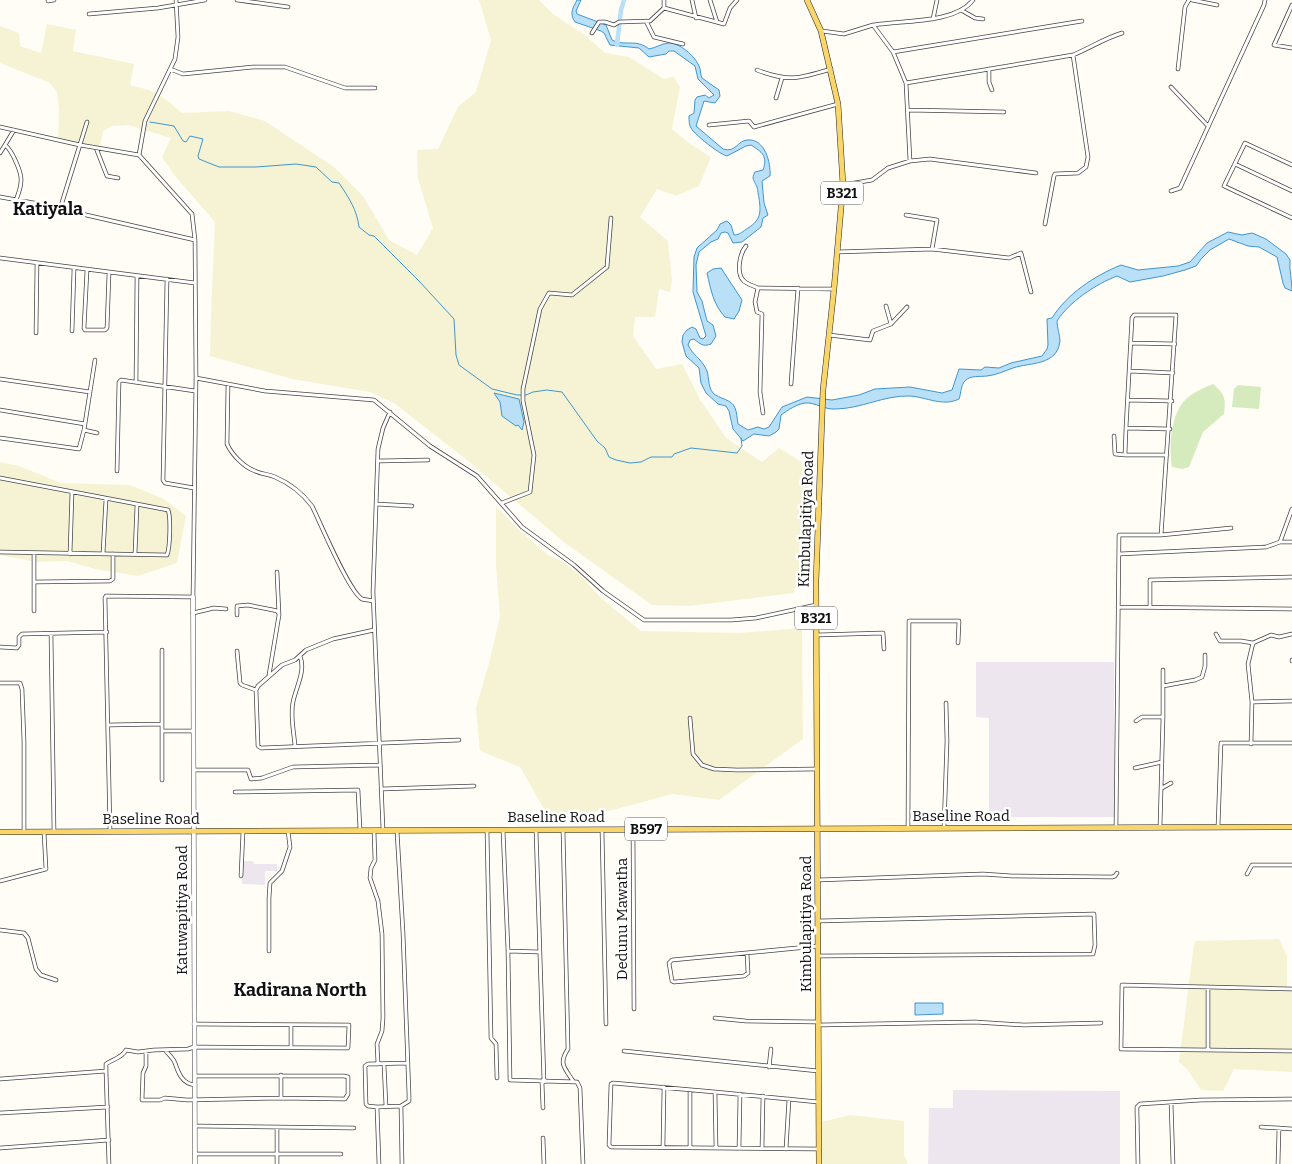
<svg xmlns="http://www.w3.org/2000/svg" width="1292" height="1164" font-family="Bitter,serif">
<rect width="100%" height="100%" fill="#fffdf5"/>
<path fill="#eee6ef" d="M976,662h138v155h-125v-99l-13,-1z
M242,861h11l1,3h23v7h-12v14l-23,-1z
M953,1090l167,1v73h-192l1,-56h24z"/>
<path fill="#f6f3d4" d="M479,0h60l14,14 33,22 19,17 24,4 35,22 10,-2 6,10 -8,42 17,14 22,14 -12,29 -23,10 -19,-7 -17,28 28,24 4,39 -2,12 -11,-3 -4,28h-20l-2,19 23,33 26,-5 19,37 25,37 36,24 17,-14 29,18 2,81 -17,46 -103,13 -38,-1 -87,-62 -98,-83 -73,-57 -24,-11 -78,-13 -82,-23 1,-43 4,-91 -40,-46 -13,-19 9,-19 -43,-13 -15,1 -10,5 -3,16 -42,-8 1,-30 -2,-17 -7,-9 -50,-20v-37l19,7 1,13 21,7 6,-29 29,6 -3,21 61,13 -4,21 19,5 8,4 11,7 14,12 47,-2 36,10 69,46 29,29 26,44 28,15 16,-27 -15,-49 -1,-29 21,-1 20,-42 18,-15 15,-52z
M0,462l19,4 42,17 69,2 32,13 24,18 -9,47 -39,13 -43,-7 -28,-8 -31,1 -36,-7z
M496,506l23,24 29,25 17,8 17,14 19,21 40,33 98,2 63,-5 1,111 -84,61 -47,-6 -59,16 -65,6 -28,-49 -40,-16 -4,-43 12,-41 12,-50 -4,-51z
M1279,939l8,17v32l5,1v83l-58,-3 -11,22 -22,-1 -14,-21 -8,-7 14,-111 2,-10z
M850,1115l54,6v34l4,9h-86v-42z"/>
<path fill="#d5ebbd" d="M1213,384c12,10 13,15 11,30l-21,18 -14,35 -7,2 -10,-2c-3,-19 -2,-53 14,-68 8,-7 17,-11 27,-15z
M1238,385l23,2 -2,22 -27,-2 2,-18z"/>
<path fill="#b9e0f7" stroke="#3f96cf" d="M577,0h4l-5,11 1,3 29,11 6,15c14,7 23,-2 37,9 6,-1 12,-5 19,-6 11,-1 27,13 31,23 2,4 1,8 3,12l17,12 1,6 -5,7 -11,-2 -8,25 27,23c13,4 14,-8 24,-9 18,-2 24,23 23,36l-8,5 2,22 4,12 -5,3 -2,9 -19,15 -9,1 -5,-10 -3,-1 -4,1 -3,6 -7,3 -12,10 -3,13 1,27 5,9 5,20 6,4 3,11 -5,8c-8,3 -11,0 -17,-5l-4,1 -2,5c5,10 12,13 17,22 5,7 2,19 8,26 6,6 19,6 22,15 2,4 2,11 3,16l10,6 10,-3 6,2 5,-2 13,-20 25,-10 25,3 27,-5 16,-6 35,-2 32,6 10,-3 7,-21 22,1 4,-3 14,1 12,-5 31,-7 5,-7 1,-4 -1,-26 5,-1c15,-24 42,-42 69,-53l17,5 40,-4 12,-4 17,-19 21,-11 14,3 10,-2 14,6 20,15 4,6c-1,11 2,20 2,31l-7,-3 -2,-5 -6,-26 -18,-10 -11,-1 -19,-7 -19,11 -8,8 -6,8 -11,4 -22,6 -33,6 -13,-6c-21,8 -48,26 -60,45 0,7 3,14 3,20 -3,25 -29,21 -47,27 -9,3 -16,7 -26,8 -7,1 -17,-1 -22,5 -4,3 -4,13 -6,18 -16,8 -33,-2 -49,-3 -26,-1 -49,13 -75,13 -10,1 -20,-7 -30,-6 -8,1 -17,7 -24,12l-2,14 -3,3 -7,4 -15,-2 -11,7 -10,-12 -4,-18 -3,-5 -8,-2 -12,-11 -5,-10 -2,-15 -13,-12 -4,-14 1,-7 4,-5 5,-3 4,2 4,9 3,1 3,-3 -13,-44 1,-35 3,-9 20,-18 3,-6 7,-3 4,4 3,10c6,0 9,-4 14,-7 13,-8 13,-16 11,-30 -1,-3 -1,-8 -2,-11 -3,-7 -6,-8 -2,-15l8,-2c5,-14 -1,-18 -12,-25l-5,1 -19,10c-8,-2 -32,-21 -36,-28 -2,-3 -2,-8 -2,-12l5,-3 1,-13 2,-3 8,-2 4,3 5,-3 -16,-16 -3,-13 -21,-15h-5l-3,3 -17,3 -10,-9 -29,-3 -6,-12 -3,-2 -26,-9c-6,-9 -2,-14 2,-22z
M721,268l21,32 -3,11 -5,8 -9,-2c-12,-13 -14,-27 -18,-44l6,-4z
M494,393l25,6 5,23 -2,8 -4,-5 -2,1 -14,-10 -2,-14z
M915,1003h28v11l-28,1z"/>
<g fill="none" stroke-linecap="round" stroke-linejoin="round">
<path stroke="#3f96cf" stroke-width="1" d="M150,122l24,4 9,15 3,1 4,-6 13,3 -5,17 1,3 20,8h37l40,-3 20,3 16,15 7,1c10,15 18,27 20,44l10,8 5,1 45,45 35,38 2,36 3,10 33,24 25,6h9l7,-3 14,-2 15,2 35,49 8,7 4,9 7,3 14,3 11,-1 10,-5h21l2,-3 17,-6 46,5 5,-7 -1,-8"/>
<path stroke="#b9e0f7" stroke-width="4.5" d="M617,45l4,-35 3,-10"/>
<defs>
<path id="minor" d="M237,0l51,7
M692,0l4,18
M710,0l7,22
M1192,0l25,5
M48,1l6,-1
M1292,5l-18,40 18,3
M664,8l60,16 6,-16 7,-8
M961,10l14,8 8,1
M89,14l69,-6 47,-8
M933,19l4,-19
M646,21l8,16 29,7
M874,25c27,-5 81,-1 99,-25
M822,31l22,3 29,-9 20,27 189,-31
M592,33l7,-11h6l9,3 5,-3 31,-1 14,-13v-8
M893,52l13,31
M170,69l13,5 70,-7h32l60,21h30
M989,69v13l3,8
M1178,69l7,-62 4,-7
M757,70c32,12 41,9 74,-1
M1171,87l37,39
M776,98l6,-20
M908,110l96,2
M709,125l40,-4 5,6 84,-23
M0,127l80,18 59,10 53,59 3,26 1,138 -3,219 -87,-1 -1,2 5,233
M14,130l-9,15c7,5 17,28 16,36 0,6 -3,14 -5,19
M96,148l11,28 11,2
M0,153l5,-8
M139,155l6,-34 30,-62 3,-22 -2,-37
M910,161l-4,-78 167,-28c17,-7 32,-17 49,-22
M1235,164l57,27
M1292,165l-47,-22 -21,43 68,32
M843,185l29,-5 16,-12 22,-7 20,-2 106,14
M1171,191l9,-3 84,-183 1,-5
M0,197l34,6 161,37
M60,209l27,-87
M906,215l31,5 -5,29
M1045,224l9,-48 1,-2 23,-1 8,-6 2,-10 -15,-102
M746,246c-6,7 -10,26 -3,34 3,4 11,6 15,8l-3,14 2,10 5,2 -2,78 3,21
M837,252l95,-3 77,9 12,-5 10,39
M0,258l195,25
M87,270l-3,58 1,2h20l2,-2 2,-55
M167,279l-4,201 2,3 29,5
M758,288l76,1
M886,306l5,18
M72,331l2,-62
M36,333l1,-69
M829,335l41,5 3,-9 18,-7 16,-17
M1131,343l44,1
M1129,371l44,2
M196,378l69,13 109,9 56,46 47,30 45,51 52,38 29,26 41,29h87l25,-2 60,-13
M0,379l90,13
M136,382l1,-105
M228,384l-1,60c5,11 17,23 28,27 6,3 13,3 20,6 14,6 28,17 37,29 8,16 37,86 50,93 3,1 8,1 11,2
M791,384l7,-96
M1128,400l44,1
M0,410l85,14
M1126,428l-1,27h42
M84,430l13,3
M1114,436l1,18 10,1
M0,438l79,11 5,-19 11,-70
M378,461l50,-1
M117,471l2,-89 2,-2 74,11
M0,478l168,32c3,7 2,38 -1,45l-167,-3
M502,503l28,-11 4,-37 -11,-54v-12l17,-80 9,-16 23,2 35,-28 4,-49
M376,504l36,2
M1161,535l70,-7
M1280,542h12
M70,554l2,-62
M103,554l3,-55
M135,554l2,-49
M1119,554l147,-7 14,-5 12,-33
M34,582l76,-1 3,-2v-25
M1118,607l174,2
M1150,607v-27l142,-3
M34,611v-58
M193,613l21,-5 12,1
M237,615v-9l11,-1 25,5 4,1 2,3
M374,630l-41,9 -27,11 -11,10 -13,5 -24,21 -2,4 2,56 3,2 198,-8
M51,634l3,197
M1216,634l4,7h21l12,2 -5,21 4,38 -1,42
M817,635l66,-2 1,16
M1253,643l18,-8 8,2 13,-3
M0,647l17,1 2,-3v-8l3,-3 85,-2
M237,651l3,32 2,2 14,5
M1292,661v-1
M269,675l10,-60 -2,-43
M0,683h20l2,6 2,53v90
M1163,686l32,-6 7,-3 3,-11v-11
M1252,702l40,-1
M690,718l3,36 9,11 12,4 23,1 79,-1
M1136,721l6,-4h21
M108,725l54,-1
M162,731h31
M295,746c-1,-14 -5,-30 -2,-44 3,-15 13,-31 7,-46
M1135,768l27,-6
M194,770h54l3,9 11,-1 31,-11 87,-2
M162,780v-130
M1162,788l9,-5
M381,789l93,-3
M235,792l123,-2 2,40
M1160,827l3,-110v-47
M1218,827l3,-84h71
M908,828l1,-207h50l-1,22
M944,828l3,-87 -1,-38
M1116,828l3,-293h42l15,-220h-42l-2,3 -6,110 44,1
M383,830l-10,-238 5,-143 5,-21 7,-16
M487,830l4,208 5,6 1,34
M503,830l5,121 2,129 67,2 3,6 3,76
M536,830l8,252
M563,830l5,219c-10,15 -3,19 5,32
M602,830l4,194
M633,830l1,179
M374,831l1,29 -4,8 -1,10 8,23 4,33 1,84 -1,13 -5,13 1,20
M1247,874l5,-9h40
M241,876l2,-45
M818,880l165,-6 29,2 100,1 3,-1 2,-3
M0,881l46,-12 -2,-37
M818,921l276,-7 1,31 -2,9 -275,2
M0,930l24,3 4,5 8,31 5,6 15,5
M269,951v-53l1,-15 12,-12 8,-24 -2,-16
M508,951l32,1
M747,953l1,20 -4,3 -70,6 -2,-1 -3,-18 3,-3 146,-14
M1292,989l-170,-4 -1,64 171,2
M715,1018l31,3 73,1
M819,1025l156,-3 49,3 77,-2
M291,1047v-22
M165,1050c3,4 8,8 10,13 3,9 7,21 20,22
M1208,1050v-63
M146,1051v15l-3,7 -1,27h18l5,-2 22,2 94,-2 64,1 3,-5v-17l-4,-1h-149
M624,1051l194,20
M384,1064l2,43
M769,1067l2,-18
M106,1071v-7c7,-5 16,-6 20,-14l12,2 16,-2 34,-1 6,-2 154,1 1,-23 -155,-1
M0,1079l106,-8 3,93
M542,1082l1,26
M715,1092l1,55
M281,1098v-23
M818,1102l-103,-10 -102,-9 -2,1 -2,61 2,2 207,2
M1171,1102l2,62
M401,1106l1,58
M377,1107l-9,-1 -2,-2 -1,-38 3,-2 40,-1
M0,1113l108,-6
M196,1126l158,2
M1261,1127l31,2
M543,1138l1,26
M663,1146l1,-59
M690,1147v-57
M0,1148l109,-8
M739,1148l1,-54
M762,1148l1,-52
M786,1149l3,-50
M195,1154h146
M277,1164v-37
M379,1164l-2,-57 24,-1 8,-5v-6l-6,-162 -6,-102
M1138,1164l-1,-51v-6l3,-3 61,-4 91,-1
M1278,1164l1,-36"/>
<path id="tertiary" d="M193,597l2,567"/>
<path id="primary" d="M807,0l14,31 17,73 5,81 -9,104 -11,101 -7,191 3,583
M0,832l1292,-5"/>
</defs>
<use href="#minor" stroke="#444" stroke-width="4.5"/>
<use href="#tertiary" stroke="#444" stroke-width="5"/>
<use href="#primary" stroke="#222" stroke-width="6"/>
<use href="#minor" stroke="#fff" stroke-width="3"/>
<use href="#tertiary" stroke="#fff" stroke-width="4"/>
<use href="#primary" stroke="#f9d66b" stroke-width="5"/>
</g>
<g text-anchor="middle" stroke-width="5" stroke-linejoin="round" paint-order="stroke">
<g fill="#fff" stroke="#585858" stroke-width="1">
<rect x="821" y="181.5" width="42" height="23" rx="4"/>
<rect x="795" y="606.5" width="42" height="23" rx="4"/>
<rect x="625" y="817.5" width="42" height="23" rx="4"/>
</g>
<g font-size="14" font-weight="bold" fill="#111">
<text x="842" y="198">B321</text>
<text x="816" y="623">B321</text>
<text x="646" y="834">B597</text>
</g>
<g font-size="15" fill="#111" stroke="#fff">
<text transform="translate(806 519) rotate(-88)" y="5">Kimbulapitiya Road</text>
<text x="961" y="821">Baseline Road</text>
<text x="556" y="822">Baseline Road</text>
<text x="151" y="824">Baseline Road</text>
<text transform="translate(182 910) rotate(-90)" y="5">Katuwapitiya Road</text>
<text transform="translate(622 919) rotate(-90)" y="5">Dedunu Mawatha</text>
<text transform="translate(806 924) rotate(-90)" y="5">Kimbulapitiya Road</text>
</g>
<g font-size="18" font-weight="bold" fill="#111" stroke="#fff">
<text x="48" y="215">Katiyala</text>
<text x="300" y="996">Kadirana North</text>
</g>
</g>
</svg>
